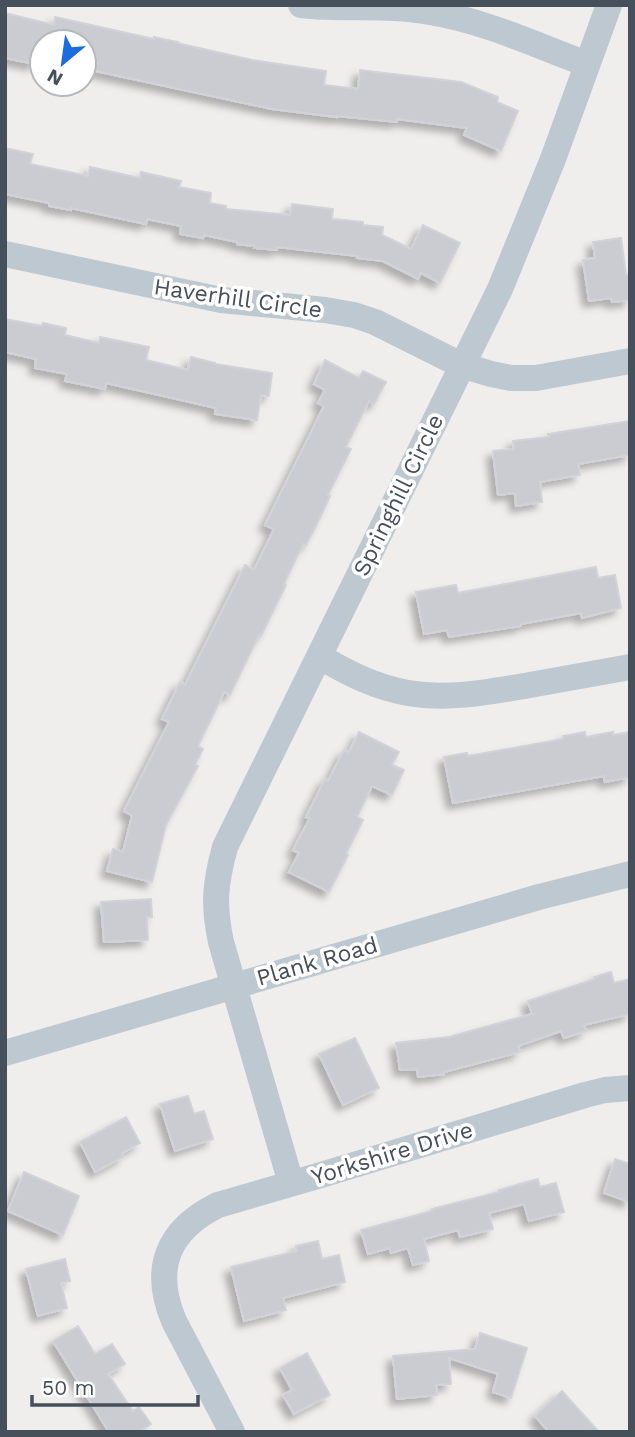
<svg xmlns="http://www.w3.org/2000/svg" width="635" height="1437" font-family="'Work Sans',sans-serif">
<defs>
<filter id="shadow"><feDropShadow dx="-6" dy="6" stdDeviation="3.5" flood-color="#0004"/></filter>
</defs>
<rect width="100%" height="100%" fill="#f0eded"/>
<path fill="#caccd2" stroke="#d1d3d9" stroke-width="2" filter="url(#shadow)" d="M5,13l49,12 1,-8 99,22v-2l24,5 -1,1 75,17 74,11 -2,14 34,4 2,-19 101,12 37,15 -1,5 21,9 -17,40 -37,-16 3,-7 -70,-9v3l-60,-6v1l-65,-8 -177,-38 2,-9 -13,-2v-18h-44l-5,22 -30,-6z
M5,148l28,6 -3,10 58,12 2,-9 50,11 1,-6 40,9 -2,6 32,6 -1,10 16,3v3l64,6 2,-11 41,5 -1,10 31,3v3l20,2 -1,8 29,14 12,-24 37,18 -20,40 -19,-10 -3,6 -35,-18 -26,-3 1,-2 -81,-9v3l-23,-2 1,-2 -18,-2v-2l-33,-7 -1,3 -23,-4 1,-8 -34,-7 -1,5 -75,-16v2l-22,-4v-3l-44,-9z
M621,238l5,37 4,-1v26l-18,2 -1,-4 -22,3 -6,-41 12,-2 -2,-16z
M5,319l37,7 1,-3 23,5 -1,7 34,8 1,-6 49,10 -3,13 42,10 3,-13 24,6v1l57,9 -3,23 -8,-1 -4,25 -42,-6 1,-6 -110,-25 -1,6 -40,-8 2,-7 -32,-6 1,-9 -31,-7z
M325,360l34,18 4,-7 23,11 -12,22 -5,-3 -23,46 5,2 -23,46 2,1 -13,28 -11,21 -3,-1 -19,40 2,1 -25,51 -2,-1 -29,60 -6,-3 -26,54 5,3 -8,16 3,1 -32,59 -14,57 -45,-11 6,-22 10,3 9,-36 -8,-5 45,-89 -7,-3 18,-37 5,3 60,-120 9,5 20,-41 -9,-4 59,-119 -6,-3 7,-13 -11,-6z
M630,421v34l-52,9 2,11 -40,7 2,20 -26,4 -1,-13 -17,2 -5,-44 21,-2 -1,-8 36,-4 -1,-3z
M596,567l2,11 17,-3 6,33 -39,10 -1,-5 -60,11v2l-72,11 -2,-7 -23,4 -8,-42 40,-7 2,8z
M359,732l40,20 -7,13 12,5 -12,25 -20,-9 -15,31 6,3 -17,34 2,1 -19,37 -40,-20 10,-19 -6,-3 17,-32 -4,-1 19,-38 3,2 16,-31 5,2z
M585,732l1,5 27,-5v3l17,-3v45l-25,5 -1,-6 -151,27 -9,-46 23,-4 1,3 95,-17v-3z
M151,899l1,18h-5l1,23 -44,2 -3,-40z
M611,972l3,11 16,-4v35l-46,11 2,6 -22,7 -3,-7 -43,15 2,6 -76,20v2l-26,3 -1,-8 -17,1 -4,-27 53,-6 83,-23 -4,-13 67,-22 -1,-2z
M355,1038l24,50 -36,17 -24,-51z
M188,1096l6,18 10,-3 9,28 -38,12 -15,-47z
M126,1117l14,26 -18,10 1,4 -28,15 -15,-30z
M615,1159l15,5v38l-26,-9z
M24,1172l55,24 -16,39 -55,-24z
M538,1179l2,8 16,-4 8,29 -35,9 -5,-17 -35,9 4,16 -33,8 -2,-7 -34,9 5,22 -16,4 -5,-17 -17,5 -1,-5 -22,6 -7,-24 71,-19v-2l67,-17v-2z
M318,1241l4,18 17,-4 6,27 -62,16 3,12 -42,11 -13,-54 66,-16 -1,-5z
M65,1259l5,22 -9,2 6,25 -29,8 -12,-47z
M78,1326l17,28 17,-10 13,20 -17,10 25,37 6,-4 12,17 -12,8h-30l-56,-91z
M480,1333l47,15 -16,50 -18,-6 5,-18 -49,-16 2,26 -15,1 1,10 -40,4 -4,-43 82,-7z
M307,1353l23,42 -36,19 -11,-19 9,-5 -12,-22z
M562,1391l37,41h-50l-14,-16z"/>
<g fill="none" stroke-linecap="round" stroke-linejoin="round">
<path stroke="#bec8d0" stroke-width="26" d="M301,5c43,5 86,-1 129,7 55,9 105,33 157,52
M5,254l216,46 104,10 29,5 21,7 86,43 30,9 20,4h25l94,-17
M319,656c28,17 56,31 89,37 41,7 81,-1 122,-8 33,-6 66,-12 100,-18
M5,1053l534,-156 91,-23
M291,1183l-70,-241c-8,-38 -6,-58 4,-95l275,-558 53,-130 56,-154
M232,1432l-58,-111c-22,-52 -7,-91 44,-116l103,-30 264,-80 20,-5 25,-2"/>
</g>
<g text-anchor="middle" stroke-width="7" stroke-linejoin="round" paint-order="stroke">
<g font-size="23" fill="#46505b" stroke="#fff">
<text transform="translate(238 298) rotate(8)" y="8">Haverhill Circle</text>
<text transform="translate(398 495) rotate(-64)" y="8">Springhill Circle</text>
<text transform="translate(317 961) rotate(-16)" y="8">Plank Road</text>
<text transform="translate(392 1153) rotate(-17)" y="8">Yorkshire Drive</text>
</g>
</g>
<rect width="635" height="1437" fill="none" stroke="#46505b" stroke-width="14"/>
<g transform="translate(63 63) rotate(209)"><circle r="33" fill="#ffffff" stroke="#b5b9bd" stroke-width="2"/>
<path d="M0-5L12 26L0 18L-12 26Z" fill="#196dde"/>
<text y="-10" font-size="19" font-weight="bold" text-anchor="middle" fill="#46505b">N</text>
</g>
<path d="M32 1395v10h166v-10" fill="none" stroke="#46505b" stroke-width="3.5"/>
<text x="42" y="1395" font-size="21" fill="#46505b" stroke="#ffffff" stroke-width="5" paint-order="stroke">50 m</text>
</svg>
